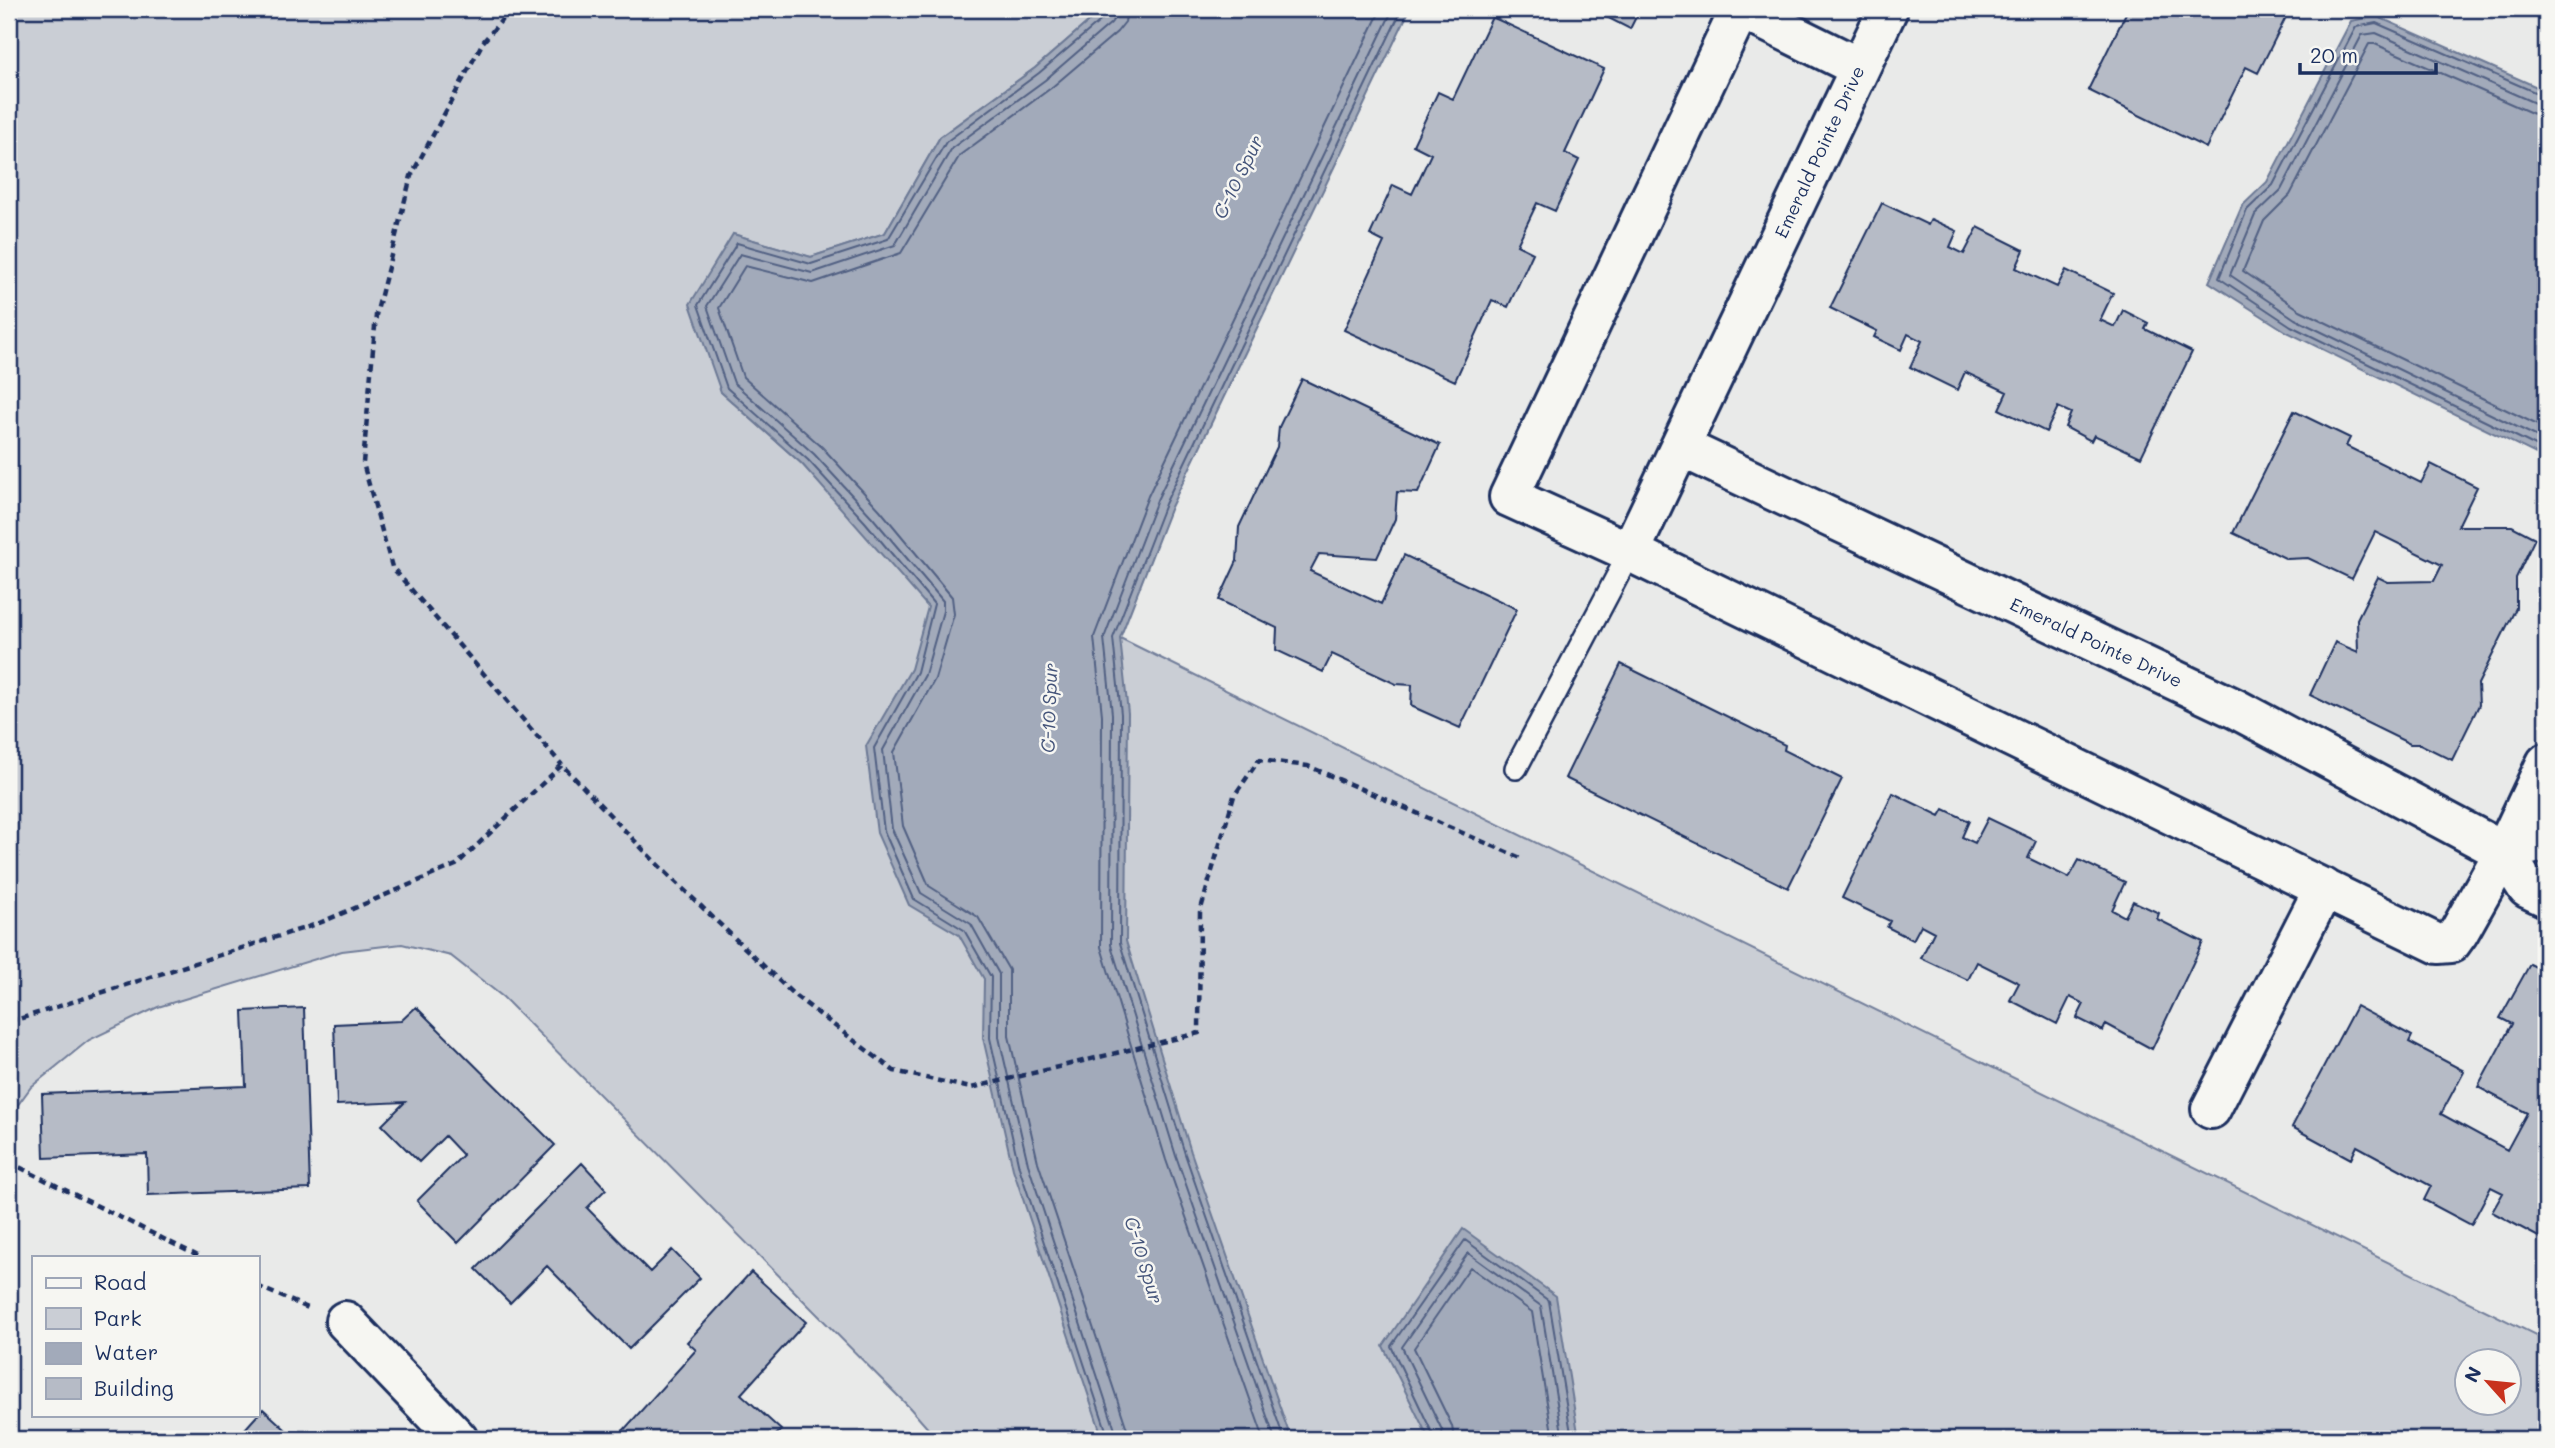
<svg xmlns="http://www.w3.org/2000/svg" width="2555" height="1448" font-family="Mali,sans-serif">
<rect width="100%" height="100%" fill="#e9eae9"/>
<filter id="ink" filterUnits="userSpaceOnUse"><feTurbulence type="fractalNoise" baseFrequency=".0143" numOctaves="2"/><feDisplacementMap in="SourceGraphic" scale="14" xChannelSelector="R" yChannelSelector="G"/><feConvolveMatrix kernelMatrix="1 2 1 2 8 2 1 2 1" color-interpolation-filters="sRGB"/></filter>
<g filter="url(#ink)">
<path fill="#caced5" stroke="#727e9a" stroke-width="2" fill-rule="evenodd" d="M9,9h1094l-68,59 -95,69 -55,96 -74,24 -78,-23 -12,158 81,72 58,63 260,111 1426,702v99h-1609l-28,-32 -406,-410 -52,-41 -49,-12 -60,7 -184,56 -69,33 -58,47 -22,30zM2468,1360h42v42h-42z"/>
<path fill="#a2aaba" stroke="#6c7995" stroke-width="2" d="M1103,9h307l-239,498 -51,131 8,75 -2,228 65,211 100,287h-188l-90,-270 -30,-131 1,-59 -25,-44 -50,-30 -32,-72 -11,-87 45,-77 17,-62 -126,-143 -81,-72 -31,-88 43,-70 78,23 74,-24 55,-96 95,-69z
M2376,16l170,75v368l-259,-127 -78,-50 33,-76 25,-24 84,-161z
M1463,1229l93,67 23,143h-150l-46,-93z"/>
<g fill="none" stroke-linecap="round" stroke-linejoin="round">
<path stroke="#516083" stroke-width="2" d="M1108,9l-3,8 -66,56 -93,69 -58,97 -77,25 -74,-21 -39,62 29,83 81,72 57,62 69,82 -17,68 -43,76 10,83 30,68 50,31 27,47 -1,61 29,129 90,272
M1117,9l-1,7 -5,7 -66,57 -93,68 -57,97 -83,28 -72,-19 -33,52 27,77 80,71 58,63 71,84v10l-18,64 -42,75 9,79 29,64 50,31 28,50v63l29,127 90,275
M1127,9l-2,13 -8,10 -66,56 -91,67 -59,98 -88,30 -68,-17 -26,42 24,69 79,70 58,63 72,87 2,17 -19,65 -41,73 9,74 26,60 49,31 31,53v66l29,126 89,267 2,10
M2546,97l-170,-74 -20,4 -83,158 -26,25 -28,68 72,48 255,125
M2546,106l-9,-2 -161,-71 -14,2 -81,155 -26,25 -25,60 65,44 251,122
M2546,116l-12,-2 -159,-70h-6l-79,151 -26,26 -21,50 57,39 246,119
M1264,1439l-98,-279 -65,-213 1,-232 -8,-78 54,-141 233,-487
M1275,1439l-99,-283 -65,-211 1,-231 -8,-76 53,-138 236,-491
M1284,1439l-99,-285 -65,-211 1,-229 -8,-76 52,-134 237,-495
M1435,1439l-44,-93 74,-106 84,61 23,138
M1443,1439l-1,-9 -40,-83 66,-94 73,53 22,133
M1454,1439l-2,-13 -38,-78 56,-81 62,45 21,127"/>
</g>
<path fill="#b6bbc6" stroke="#1b2f5e" stroke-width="2" d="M1591,9h49l-10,20z
M2128,9h140l17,10 -27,54 -12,-6 -40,81 -118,-58z
M1492,17l112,52 -39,84 14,7 -24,51 -18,-8 -20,42 16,8 -25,54 -16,-7 -37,81 -111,-51 40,-88 -14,-7 23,-50 19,9 19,-40 -18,-9 25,-53 15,7z
M1882,203l46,22 3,-6 26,12 -7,16 14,7 14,-27 46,23 -8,18 41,19 9,-17 47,23 -13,27 15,7 8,-17 25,13 -3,6 47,23 -51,105 -47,-22 -3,6 -26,-14 6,-14 -13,-6 -12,25 -47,-23 8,-17 -42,-20 -8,18 -47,-23 12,-26 -14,-7 -7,16 -27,-13 3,-6 -47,-23z
M1302,379l138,66 -22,48 -21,-1 -2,27 -18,39 -58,-4 -9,17 71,33 23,-49 113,54 -57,119 -49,-22 1,-21 -16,-1 -64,-30 -9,18 -47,-22 1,-22 -58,-28 18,-39 2,-34 38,-80 2,-20z
M2294,411l56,27 -4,8 75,37 10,-19 46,23 -19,39h54l23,12 -19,40v30l-38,76 1,21 -27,55 -32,-16h-10l-100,-49 25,-53 23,10 -1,-33 21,-42 10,5 46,-1 8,-16 -67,-33 -23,47 -44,-21 -21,1 -54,-26z
M1621,664l164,81 -1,5 58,29 -54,109 -223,-110z
M1893,793l47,23 4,-7 25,12 -7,16 13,6 13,-25 48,23 -8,17 41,20 10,-18 46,22 -13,28 13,7 8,-16 26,12 -2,6 46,23 -51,107 -46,-25 -3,7 -26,-13 7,-14 -14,-7 -13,27 -47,-24 9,-17 -42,-21 -9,18 -47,-22 13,-26 -13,-7 -8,15 -26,-13 3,-6 -48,-23z
M2530,964l16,8v269l-54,-29 11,-19 -12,-6 -20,38 -47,-25 7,-14 -74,-40 -6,13 -59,-32 64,-121 56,30 -3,6 55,29 -23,43 66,36 20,-37 -49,-26 34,-63 -12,-6z
M416,1007l139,138 -97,98 -41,-42 46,-46 -18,-19 -26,26 -37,-37 23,-23 -68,3 -3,-81 67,-3z
M304,1008l6,181 -162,6 -1,-41 -103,4 -2,-64 204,-8 -3,-75z
M582,1163l24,26 -19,19 63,64 22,-22 28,28 -71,71 -82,-83 -37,37 -34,-34z
M751,1272l55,50 -65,72 40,36 -9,9h-143l-8,-6 75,-83 -9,-8z
M263,1409l33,30h-60z"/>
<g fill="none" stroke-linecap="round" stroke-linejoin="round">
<defs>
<path id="lane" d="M1516,768l114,-216"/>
<path id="street" d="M1740,9l-231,488 121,55 808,392 13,-1 8,-11 45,-80 42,-89
M1741,9l119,59
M1681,447l555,262 268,143 23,36 19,9
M1630,552l258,-543
M2504,852l42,-11
M2211,1109l113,-221
M345,1321l113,118"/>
</defs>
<use href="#lane" stroke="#1b2f5e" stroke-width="26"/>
<use href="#street" stroke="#1b2f5e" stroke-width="44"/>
<path stroke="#1b2f5e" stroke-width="4.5" stroke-dasharray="7 5" stroke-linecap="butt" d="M511,9l-28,33 -72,134 -35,139 -13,148 29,104 170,198
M9,1020l10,-1 298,-95 139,-59 106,-100 94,98 137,131 101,77 77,17 228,-55 1,-121 34,-116 25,-36 49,6 215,93
M9,1162l191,95
M257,1286l51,22"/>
<use href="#lane" stroke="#f6f6f2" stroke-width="21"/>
<use href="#street" stroke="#f6f6f2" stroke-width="38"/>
</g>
</g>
<g text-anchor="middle" stroke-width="5" stroke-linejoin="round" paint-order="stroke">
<g font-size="18" fill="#1b2f5e" stroke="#f6f6f2">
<text transform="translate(1820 152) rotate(-65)" y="6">Emerald Pointe Drive</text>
<text transform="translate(2096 643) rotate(25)" y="6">Emerald Pointe Drive</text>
</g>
<g font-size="19" font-style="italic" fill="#44547a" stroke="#f6f6f2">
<text transform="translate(1238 177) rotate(-64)" y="7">C-10 Spur</text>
<text transform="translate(1049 708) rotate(-88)" y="7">C-10 Spur</text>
<text transform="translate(1144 1260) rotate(73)" y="7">C-10 Spur</text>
</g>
</g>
<rect width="2555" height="1448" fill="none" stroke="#f6f6f2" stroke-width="35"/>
<rect x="18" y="18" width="2520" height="1413" fill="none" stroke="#1b2f5e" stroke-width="2.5" filter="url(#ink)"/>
<rect x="32" y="1256" width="228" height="161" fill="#f6f6f2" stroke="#9ea6b7" stroke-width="2"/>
<rect x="46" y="1278" width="35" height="10" fill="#f6f6f2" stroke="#9ea6b7" stroke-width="2"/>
<text x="94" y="1290" font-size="21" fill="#1b2f5e">Road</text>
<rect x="46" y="1308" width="35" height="21" fill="#caced5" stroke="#9ea6b7" stroke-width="2"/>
<text x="94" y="1326" font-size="21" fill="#1b2f5e">Park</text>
<rect x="46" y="1343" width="35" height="21" fill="#a2aaba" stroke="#9ea6b7" stroke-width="2"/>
<text x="94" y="1360" font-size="21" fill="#1b2f5e">Water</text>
<rect x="46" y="1378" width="35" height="21" fill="#b6bbc6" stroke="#9ea6b7" stroke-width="2"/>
<text x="94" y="1396" font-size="21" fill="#1b2f5e">Building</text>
<g transform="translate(2488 1382) rotate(297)"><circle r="33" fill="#f6f6f2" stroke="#9ea6b7" stroke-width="2"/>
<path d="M0-5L12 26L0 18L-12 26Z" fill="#c8321e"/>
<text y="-10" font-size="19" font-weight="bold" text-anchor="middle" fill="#1b2f5e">N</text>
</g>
<path d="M2300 63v10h136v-10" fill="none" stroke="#1b2f5e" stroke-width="3.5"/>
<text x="2310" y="63" font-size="21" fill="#1b2f5e" stroke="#f6f6f2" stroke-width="5" paint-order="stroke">20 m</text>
</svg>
